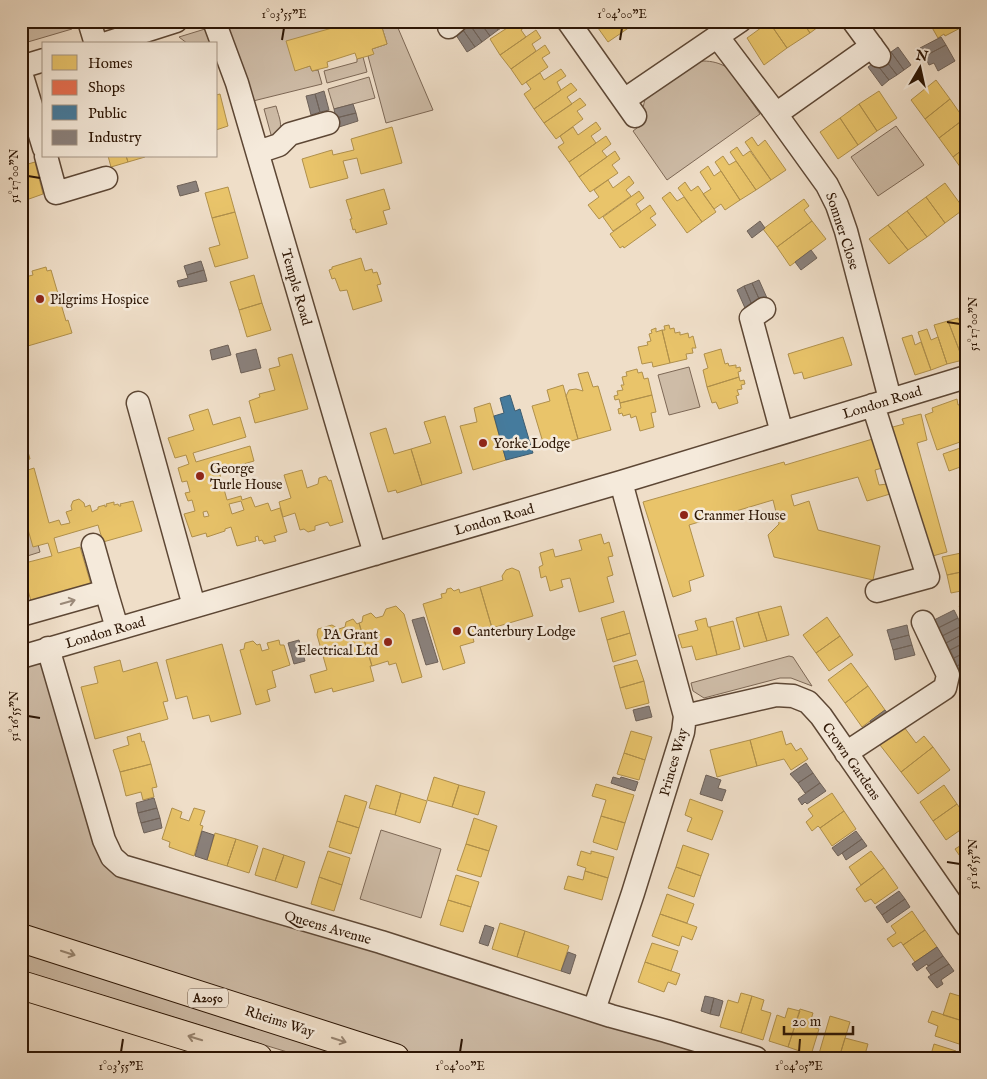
<svg xmlns="http://www.w3.org/2000/svg" width="987" height="1079" font-family="'IM FELL English',serif">
<rect width="100%" height="100%" fill="#efdec8"/>
<filter id="stains"><feTurbulence type="fractalNoise" baseFrequency=".004" numOctaves="4"/><feColorMatrix values="0 0 0 0 .2 0 0 0 0 .09 0 0 0 0 .02 0 0 0 .5 -.17"/></filter>
<radialGradient id="worn" r=".72"><stop offset=".6" stop-color="#630" stop-opacity="0"/><stop offset="1" stop-color="#630" stop-opacity=".3"/></radialGradient>
<path fill="#cebca7" stroke="#7d6856" d="M46,21h24l2,8 -51,15v-15z
M227,21h130l-62,49 15,-4 2,5 6,-1 4,14 -77,19 -19,-80z
M380,21h15l38,89 -47,13 -18,-67 5,-2 -1,-5 15,-5z
M205,29l5,15h-22l-9,-7z
M363,57l4,15 -40,11 -3,-12 33,-9v-3z
M703,61c9,0 17,2 25,7l32,46 -93,66 -34,-49 12,-9c-2,-10 -3,-15 1,-25l50,-34z
M369,77l6,21 -41,11 -6,-20z
M276,106c5,18 8,20 -3,36l-9,-33z
M896,126l28,39 -46,31 -27,-39z
M689,367l11,40 -31,8 -11,-40z
M23,489l17,63 -19,6v-68z
M48,648l61,204 647,206h-361l-374,-120v-281z
M789,656l4,1 19,29 -21,-8h-11l-76,20 -11,-7 -2,-8z
M381,830l60,19 -20,69 -61,-19z
M21,953l17,1 319,104h-50l-278,-85 -8,-4z"/>
<path fill="#e9c46a" stroke="#b0904b" fill-rule="evenodd" d="M357,21h23l7,23 -15,5 2,5 -6,2 -11,3 -2,-6 -28,9 1,5 -16,4 -2,-5 -15,5 -9,-30z
M518,21h5l3,5 -5,4 5,7 -26,18 -10,-16z
M593,21h29l5,8 -19,13z
M622,21h16l-11,8z
M770,21h32l8,12 -23,15 -18,-26z
M802,21h24l-16,12z
M935,21h31v4l-21,11 -1,-2 -6,4 -8,-14z
M769,22l18,26 -23,17 -17,-27z
M536,30l5,8 -9,6 4,7 -25,18 -11,-14z
M545,45l5,8 -8,5 6,9 -26,18 -11,-16z
M561,69l5,7 -9,6 4,8 -27,19 -10,-15 7,-5 -5,-7 14,-9 4,7z
M936,80l14,19 -25,20 -14,-19z
M571,83l6,7 -10,7 5,7 -28,19 -10,-14z
M879,91l18,27 -20,13 -18,-27z
M220,94l8,32 -12,4v-35z
M580,98l6,7 -9,6 6,8 -27,20 -12,-16z
M950,99l14,20 -25,19 -14,-19z
M859,104l18,27 -19,14 -18,-27z
M840,118l18,27 -20,14 -18,-27z
M964,119l2,2v26l-13,10 -14,-19z
M596,122l5,7 -10,7 5,7 -27,19 -11,-15 6,-4 -4,-7 13,-9 5,8z
M392,127l10,36 -41,11 -4,-16 -14,3 5,17 -38,10 -8,-29 30,-9 1,5 21,-5 -3,-11z
M606,136l5,8 -9,7 5,6 -28,20 -10,-15z
M752,137l6,9 7,-6 21,30 -15,10 -26,-38z
M737,147l6,9 7,-5 21,29 -15,10 -26,-38z
M966,147v28l-13,-18z
M615,151l5,8 -8,6 6,8 -28,19 -11,-15z
M108,156h18l2,6 -17,5z
M126,156h19v1l-17,5z
M723,156l6,9 7,-4 20,29 -16,10 -25,-38z
M35,162l8,32 -14,5 -3,-8 -1,1 -4,-14v-12z
M708,166l6,10 7,-5 19,29 -15,10 -4,-6 -7,5 -11,-15 8,-5 -11,-17z
M629,176l5,7 -8,7 5,6 -32,23 -11,-14 11,-8 -5,-7 14,-10 5,8z
M21,178l4,14 -4,1z
M685,182l6,9 7,-5 18,26 -14,10 -24,-34z
M945,183l19,26 -19,14 -19,-26z
M228,187l7,25 -23,6 -7,-25z
M384,189l6,20 -7,2 4,13 -31,9 -1,-4 -2,1 -3,-11h2l-6,-19z
M639,191l5,7 -8,6 5,8 -28,19 -10,-14z
M670,192l7,9 7,-4 18,25 -15,11 -25,-35z
M926,197l19,26 -18,14 -20,-26z
M804,199l5,7 -5,4 8,11 -35,26 -14,-18z
M650,205l6,9 -6,4 6,7 -32,23 -1,-2 -3,2 -10,-14z
M907,211l20,26 -19,13 -20,-25z
M235,212l13,46 -33,9 -6,-19 11,-3 -8,-27z
M812,221l14,18 -36,27 -13,-19z
M888,225l20,25 -19,14 -20,-25z
M361,258l4,13 7,-2 1,4 4,-1 4,12 -4,1 5,16 -29,9 -6,-20 -7,1 -5,-13 -3,1 -3,-9 3,-1v-2z
M46,267l1,4 4,-1 15,51 2,-1 4,13 -51,15v-70l12,-3 -1,-4z
M254,275l8,28 -23,7 -9,-28z
M262,303l9,27 -24,7 -8,-27z
M958,318l4,9 4,-1v33l-3,1 -15,-39z
M948,321l15,39 -16,4 -13,-39z
M669,325l1,4 4,-1 1,5 5,-1v3l8,-2 1,5 4,-2 3,12h-4l1,5 -7,1 1,5 -17,4 -8,-33h3l-1,-4z
M656,328v4l6,-2 8,33 -17,4 -1,-5 -10,2 -4,-17 10,-2 -1,-3 4,-1 -2,-7 3,-1 -1,-3z
M927,329l4,11 7,-3 9,27 -16,6 -13,-38z
M912,335l3,10 6,-3 10,28 -16,5 -13,-37z
M843,337l9,28 -48,14 -2,-7 -8,2 -6,-20z
M721,349l4,15 3,-1 1,3 7,-1v3l4,-1 1,4 -3,1 1,5 -32,10 -4,-17 5,-2 -4,-14z
M292,354l16,55 -53,14 -6,-22 11,-4 -1,-3 16,-4 -6,-21 11,-3 -2,-8z
M637,369l1,4 4,-1 2,7 4,-1 4,17 -32,8 -1,-4 -4,1 -1,-4 4,-1 -1,-4 6,-1 -2,-5h3l-2,-8 5,-1 -1,-4z
M588,372l5,15 5,-1 13,44 -33,9 -12,-43 3,-6 7,-1 7,2 -5,-17z
M739,377l1,4 4,-1 1,4 -4,1 1,4 -5,1 2,5 -3,1 2,7 -19,6 -3,-7 -4,1 -5,-16z
M563,385l15,54 -33,10 -13,-43 18,-5 -3,-11z
M652,395l4,17 -5,1 3,14 -14,4 -4,-15 -5,2 -1,-4 -7,2 -1,-3 -3,1 -1,-5 3,-1 -1,-5z
M957,399l1,6 8,-2v37l-29,10 -12,-35 8,-3 -1,-4z
M490,403l16,57 -33,10 -13,-44 17,-4 -3,-14z
M208,409l5,16 27,-8 6,20 -53,16 3,9 54,-16 4,15 -35,10 8,29 14,-4 1,4 9,-3 4,10 13,-4 3,8 9,-3 7,24 -13,4 2,5 -12,3 -2,-4 -3,1 -1,-5 -3,1 1,4 -19,5 -6,-19 -6,2v2l-18,6 -1,-4 -14,4 -8,-23 11,-3 -3,-11 -4,1 -3,-8 5,-1 -3,-11 -5,1 -4,-14 11,-4 -3,-9 -11,3 -7,-20 26,-8 -5,-15zM241,501l3,9 -12,4 -3,-10zM207,511l2,5 -5,1 -1,-5z
M921,414l6,26 -10,3 30,109 -18,5 -40,-129 15,-4 -2,-5z
M445,416l17,57 -40,12 -11,-36 20,-6 -7,-21z
M386,428l8,26 17,-5 11,36 -25,8 -1,-3 -8,2 -18,-59z
M24,437l6,22 -5,1 3,10 6,-2 15,55 10,-3 2,5 9,-2 -4,-11 6,-2 -1,-4 2,-5 6,-2 5,4 1,4 5,-2 2,7 6,-3v-2l7,-2v2l2,-1 -1,-2 8,-2v3l4,-1 1,2h2l-1,-2 13,-3 9,30 -39,11 -5,-17 -44,13 4,15 22,-6 12,41 -60,17 -11,-41 31,-8 -4,-13 -15,4 -12,-42v-67z
M876,438l10,29 -11,3 4,15 8,-1 3,10 -23,7 -9,-24 -67,18 3,11 15,-5 9,29 62,16 -7,34 -99,-23 -6,-22 11,-11 -6,-24 -84,25 15,51 -15,5 2,10 -18,6 -30,-95 141,-40 1,3z
M966,446v19l-17,6 -6,-17z
M302,470l5,18 11,-4 1,-6 7,-2 3,5 2,-1 12,42 -13,4 -2,-4 -13,4v4l-7,2 -4,-3 -4,1 -5,-17 -12,4 -4,-15 12,-4 -7,-23z
M601,534l3,10 5,-2 4,14 -5,1 5,18 -6,2 7,25 -35,10 -9,-34 -9,2 2,7 -13,4 -4,-15 -5,2 -2,-11 4,-2 -3,-12 13,-4 2,8 27,-7 -3,-10z
M966,552v19l-19,4 -5,-18z
M512,568l7,3 14,45 -41,12 -12,-41 23,-7 -1,-4 4,-6z
M966,571v19l-15,3 -4,-18z
M480,587l12,41 -20,6 2,8 -14,4 5,17 -22,7 -20,-66 19,-6 -1,-4 5,-1 1,-4 4,-1 3,3 5,-2 1,4z
M966,601v15l-7,-10z
M396,606l8,8 18,63 -20,6 -6,-20 -7,2 -1,-4 -16,5 -13,-43 3,-1 1,-6 8,-3 5,5 7,-2 3,-7z
M781,606l8,29 -22,6 -9,-29z
M624,611l6,22 -23,7 -6,-22z
M758,612l9,29 -23,6 -8,-29z
M827,617l13,19 -24,17 -13,-18z
M706,618l2,9h2l7,28 -21,5 -4,-14 -10,2 -4,-13 20,-5 -3,-9z
M353,619l4,5 2,-1 13,43h-2l4,15 -41,11 -1,-4 -17,5 -5,-18 17,-5 -10,-35 1,-6 14,-4 7,4 6,-2 1,-5z
M733,621l7,28 -23,6 -7,-28z
M630,633l6,22 -23,7 -6,-22z
M840,636l13,19 -24,16 -13,-18z
M279,640l1,5h4l6,20 -18,6 4,16 -9,3 3,11 -14,4 -16,-55 4,-1 1,-6 8,-2 4,4 3,-1 2,7 7,-2 -2,-6z
M222,644l19,70 -30,8 -2,-7 -16,4 -6,-23 -11,3 -10,-39z
M120,660l3,12 34,-10 11,39 -5,1 5,17 -73,20 -14,-52 17,-4 -4,-16z
M637,660l7,21 -24,7 -6,-22z
M851,663l17,23 -23,17 -17,-23z
M644,681l5,22 -23,6 -6,-21z
M868,686l17,24 -23,17 -17,-24z
M904,727l12,16 8,-7 9,11 -32,25 -21,-27z
M631,731l21,6 -7,23 -21,-7z
M782,731l4,14 5,-2 5,8 5,-3 7,11 -17,11 -7,-11 -27,7 -7,-26z
M140,733l2,9 2,-1 7,23 -31,8 -7,-22 16,-5 -2,-8z
M750,740l7,26 -40,11 -7,-27z
M933,747l17,23 -32,24 -17,-22z
M624,753l21,7 -6,20 -22,-6z
M151,764l6,23 -5,1 2,9 -11,3 -2,-8 -15,4 -6,-24z
M434,777l25,8 -7,22 -25,-7z
M596,784l38,11 -9,28 -24,-7 5,-16 -14,-4z
M376,785l25,8 -6,22 -26,-7z
M459,785l26,7 -7,23 -26,-8z
M944,785l13,19 -24,17 -13,-19z
M401,793l26,8 -7,22 -25,-8z
M832,793l12,18 -24,17 -2,-2 -6,5 -6,-9 7,-6 -5,-7z
M345,795l22,7 -8,26 -22,-7z
M690,799l33,12 -11,29 -25,-9 5,-13 -7,-3z
M957,804l9,13v9l-20,14 -13,-19z
M172,808l10,4 -2,6 9,3 5,-13 11,3 -5,14 3,1 -9,30 -25,-9 1,-5 -8,-3z
M844,811l12,18 -24,17 -12,-18z
M601,816l24,7 -8,27 -24,-8z
M474,818l23,8 -8,25 -23,-7z
M337,821l22,7 -8,26 -22,-7z
M215,833l21,6 -9,27 -20,-6z
M236,839l22,7 -9,27 -22,-7z
M966,842v23l-11,-16z
M466,844l23,7 -8,26 -24,-7z
M683,845l26,9 -8,22 -25,-9z
M263,848l21,7 -9,26 -20,-6z
M328,851l22,7 -8,27 -23,-8z
M581,851l10,3v-3l23,6 -6,21 -23,-7 1,-3 -9,-3z
M871,851l13,17 -23,17 -12,-18z
M284,855l21,7 -8,26 -22,-7z
M676,867l25,9 -7,21 -26,-9z
M884,868l14,20 -23,16 -4,-5 -6,3 -9,-13z
M585,871l23,7 -6,22 -38,-11 4,-13 15,4z
M456,875l23,7 -8,25 -23,-7z
M319,877l23,8 -8,26 -23,-7z
M667,894l27,10 -7,19 -27,-9z
M448,900l23,7 -8,25 -23,-7z
M912,911l13,19 -22,15 -2,-3 -8,5 -6,-8 9,-6 -5,-7z
M660,914l37,13 -5,13 -10,-4 -3,10 -27,-10z
M500,923l25,8 -8,26 -25,-8z
M925,930l12,17 -22,15 -12,-17z
M525,931l44,15 -8,25 -44,-14z
M652,943l26,8 -7,20 -26,-9z
M645,962l35,12 -4,11 -8,-3 -4,10 -26,-10z
M741,993l11,3 -11,37 -21,-6 8,-27 10,3z
M950,993l16,5v24l-23,-7z
M752,996l12,4 -3,10 10,3 -8,27 -22,-7z
M788,1008l12,3 -12,36 -19,-6 8,-26 8,3z
M800,1009l13,4 -4,13 10,3 -8,26 -23,-8z
M932,1011l34,11 -7,22 -24,-8 3,-10 -10,-4z
M830,1016l20,6 -11,36 -21,-1z
M845,1038l23,6 -4,14h-25z
M934,1044l22,7 -2,7h-24z"/>
<path fill="#e76f51" stroke="#af543a" d="M966,305v14l-5,-12z"/>
<path fill="#457b9d" stroke="#3e5c6f" d="M510,395l5,16 5,-2 13,44 -27,7 -12,-44 10,-3 -4,-15z"/>
<path fill="#8a817c" stroke="#6e6158" d="M476,21h3l11,15 -8,6 -12,-17z
M479,21h12l7,9 -8,6z
M491,21h12l3,4 -8,5z
M470,25l12,17 -7,5 -12,-17z
M463,30l12,17 -8,5 -11,-17z
M941,37l5,8 -21,11 -5,-8z
M946,45l9,16 -17,10 -4,-8 -5,2 -4,-9z
M898,47l13,18 -7,5 -13,-18z
M891,52l13,18 -7,5 -14,-18z
M883,57l14,18 -8,5 -14,-18z
M875,62l14,18 -7,6 -14,-19z
M324,91l5,19 -9,2 -5,-18z
M315,94l5,18 -9,3 -5,-19z
M353,104l3,9 -20,5 -2,-9z
M356,113l2,8 -19,6 -3,-9z
M196,181l3,10 -19,5 -3,-10z
M760,221l5,7 -13,10 -5,-7z
M811,250l6,8 -16,12 -6,-8z
M201,261l3,9 -17,5 -3,-9z
M204,270l3,11 -28,6 -2,-6 11,-3 -1,-3z
M759,280l8,18 -7,3 -8,-18z
M752,283l8,18 -8,4 -8,-19z
M744,286l8,19 -7,3 -8,-18z
M228,345l3,10 -19,5 -2,-10z
M256,349l5,19 -20,5 -5,-19z
M954,610l4,8 -20,10 -4,-8z
M424,617l14,45 -12,3 -14,-45z
M958,618l4,8 -20,10 -4,-8z
M907,625l2,10 -19,5 -3,-10z
M962,626l3,7 -19,10 -4,-7z
M965,633l1,9 -16,8 -4,-7z
M909,635l3,10 -19,5 -3,-10z
M299,640l6,21 -11,3 -6,-21z
M966,642v10l-12,6 -4,-8z
M912,645l3,10 -20,5 -2,-10z
M966,652v9l-9,5 -3,-8z
M966,661v10l-5,2 -4,-7z
M649,706l3,11 -16,4 -3,-11z
M885,710l5,6 -15,12 -5,-7z
M806,763l7,10 -15,10 -8,-9z
M813,773l7,10 -15,10 -7,-10z
M706,775l15,5 -3,8 8,2 -4,11 -22,-7z
M613,777l7,2 1,-2 17,5 -3,9 -24,-8z
M820,783l6,8 -19,13 -2,-2 -3,3 -4,-6z
M154,798l3,10 -19,5 -2,-10z
M157,808l3,10 -19,5 -3,-10z
M160,818l2,10 -18,5 -3,-10z
M202,831l12,4 -7,25 -12,-4z
M856,831l6,8 -24,17 -6,-8z
M862,839l5,7 -21,14 -4,-7z
M899,891l6,8 -23,16 -6,-8z
M905,899l5,8 -23,16 -5,-8z
M485,925l9,3 -6,18 -9,-3z
M937,947l6,9 -15,10 -1,-2 -10,7 -5,-7z
M568,952l8,3 -6,19 -9,-3z
M943,956l6,8 -18,11 -5,-7z
M949,964l5,7 -13,9 2,4 -6,4 -9,-11z
M705,996l9,2 -4,16 -9,-3z
M714,998l9,3 -4,15 -9,-2z
M865,1053l19,5h-20z"/>
<g fill="none" stroke-linecap="round" stroke-linejoin="round">
<defs>
<path id="minor" d="M89,21l7,23
M214,21l23,62 138,471
M568,21l67,95
M854,22l25,34
M449,27l7,-6
M717,36l56,74 54,75 10,20 9,26 44,168
M104,44l72,-23
M21,67l23,-7
M21,73l23,75
M624,100l116,-79
M776,114l96,-68
M258,152l21,-7 11,-11 38,-11
M46,156l10,37 50,-15
M764,309l-13,9 31,115
M138,403l56,203
M873,405l55,172 -51,14
M93,545l13,46
M21,615l85,-24 11,37
M48,648l56,192 8,17 10,9 259,76 230,74 55,15 90,27
M21,657l600,-175 345,-105
M685,716l91,-21 17,1 15,6 13,14 145,209
M846,753l99,-65 3,-13 -25,-53
M594,1010l39,-117 50,-161 2,-16 -64,-234"/>
<path id="major" d="M21,938l374,120
M21,985l237,73"/>
</defs>
<use href="#minor" stroke="#5d4735" stroke-width="25"/>
<use href="#major" stroke="#2c1504" stroke-width="30"/>
<use href="#minor" stroke="#f5eadb" stroke-width="22"/>
<use href="#major" stroke="#efdec8" stroke-width="28"/>
</g>
<defs><path id="oneway-shaft" d="M-6 0H5M1.5-3L5.5 0L1.5 3" fill="none" stroke-width="1.6" stroke-linecap="round" stroke-linejoin="round" transform="scale(1.25)"/></defs>
<use stroke="#9b8a7a" href="#oneway-shaft" transform="translate(68 602) rotate(-16)"/>
<g stroke="#978470">
<use href="#oneway-shaft" transform="translate(68 953) rotate(18)"/>
<use href="#oneway-shaft" transform="translate(195 1038) rotate(-163)"/>
<use href="#oneway-shaft" transform="translate(339 1040) rotate(18)"/>
</g>
<path fill="none" stroke="#2c1504" stroke-width="2" d="M282,40l2,-12M620,40l2,-12M28,176l12,2M947,322l13,2M28,716l12,2M947,862l13,2M121,1052l2,-13M460,1052l2,-13M799,1052l1,-13"/>
<g fill="#8f2418" stroke="#f5eadb" stroke-width="2">
<circle cx="40" cy="299" r="5"/>
<circle cx="483" cy="443" r="5"/>
<circle cx="200" cy="476" r="5"/>
<circle cx="684" cy="515" r="5"/>
<circle cx="457" cy="631" r="5"/>
<circle cx="388" cy="642" r="5"/>
</g>
<g text-anchor="middle" stroke-width="5" stroke-linejoin="round" paint-order="stroke">
<rect fill="#f5eadb" stroke="#685544" stroke-width="1" x="188" y="988.5" width="40" height="19" rx="4"/>
<g font-size="12" font-weight="bold" fill="#2c1504">
<text x="208" y="1002">A2050</text>
</g>
<g font-size="14" fill="#2c1504" stroke="#f5eadb">
<text transform="translate(843 231) rotate(72)" y="5">Somner Close</text>
<text transform="translate(297 287) rotate(74)" y="5">Temple Road</text>
<text transform="translate(882 402) rotate(-17)" y="5">London Road</text>
<text transform="translate(494 519) rotate(-16)" y="5">London Road</text>
<text transform="translate(105 632) rotate(-16)" y="5">London Road</text>
<text transform="translate(852 761) rotate(55)" y="5">Crown Gardens</text>
<text transform="translate(673 762) rotate(-74)" y="5">Princes Way</text>
<text transform="translate(328 927) rotate(16)" y="5">Queens Avenue</text>
<text transform="translate(280 1021) rotate(18)" y="5">Rheims Way</text>
</g>
<g font-size="14" fill="#2c1504" stroke="#f5eadb" text-anchor="start">
<text x="50" y="304">Pilgrims Hospice</text>
<text x="493" y="448">Yorke Lodge</text>
<text x="210" y="473">George<tspan x="210" dy="16">Turle House</tspan></text>
<text x="694" y="520">Cranmer House</text>
<text x="467" y="636">Canterbury Lodge</text>
<text x="378" y="639" text-anchor="end">PA Grant<tspan x="378" dy="16">Electrical Ltd</tspan></text>
</g>
</g>
<rect width="987" height="1079" fill="none" stroke="#efdec8" stroke-width="55"/>
<rect x="42" y="42" width="175" height="115" fill="#f5eadb" stroke="#a59585"/>
<rect x="52" y="55" width="25" height="15" fill="#e9c46a" stroke="#a59585"/>
<text x="88" y="68" font-size="15" fill="#2c1504">Homes</text>
<rect x="52" y="80" width="25" height="15" fill="#e76f51" stroke="#a59585"/>
<text x="88" y="92" font-size="15" fill="#2c1504">Shops</text>
<rect x="52" y="105" width="25" height="15" fill="#457b9d" stroke="#a59585"/>
<text x="88" y="118" font-size="15" fill="#2c1504">Public</text>
<rect x="52" y="130" width="25" height="15" fill="#8a817c" stroke="#a59585"/>
<text x="88" y="142" font-size="15" fill="#2c1504">Industry</text>
<g transform="translate(920 68) rotate(9)" stroke="#f5eadb" stroke-width="4" paint-order="stroke">
<path d="M0-4L9 19L0 12L-9 19Z" fill="#2c1504"/>
<text y="-8" font-size="14" font-weight="bold" text-anchor="middle" fill="#2c1504">N</text>
</g>
<path d="M784 1026v8h69v-8" fill="none" stroke="#2c1504" stroke-width="2.5"/>
<text x="792" y="1026" font-size="15" fill="#2c1504" stroke="#f5eadb" stroke-width="4" paint-order="stroke">20 m</text>
<rect x="28" y="28" width="932" height="1024" fill="none" stroke="#2c1504" stroke-width="2"/>
<g font-size="12" text-anchor="middle" fill="#2c1504">
<text x="284" y="18">1°03'55"E</text>
<text x="622" y="18">1°04'00"E</text>
<text transform="translate(14 176) rotate(-90)" y="4">51°17'00"N</text>
<text transform="translate(973 324) rotate(-90)" y="4">51°17'00"N</text>
<text transform="translate(14 716) rotate(-90)" y="4">51°16'55"N</text>
<text transform="translate(973 864) rotate(-90)" y="4">51°16'55"N</text>
<text x="121" y="1070">1°03'55"E</text>
<text x="460" y="1070">1°04'00"E</text>
<text x="799" y="1070">1°04'05"E</text>
</g>
<rect width="100%" height="100%" filter="url(#stains)"/>
<rect width="100%" height="100%" fill="url(#worn)"/>
</svg>
